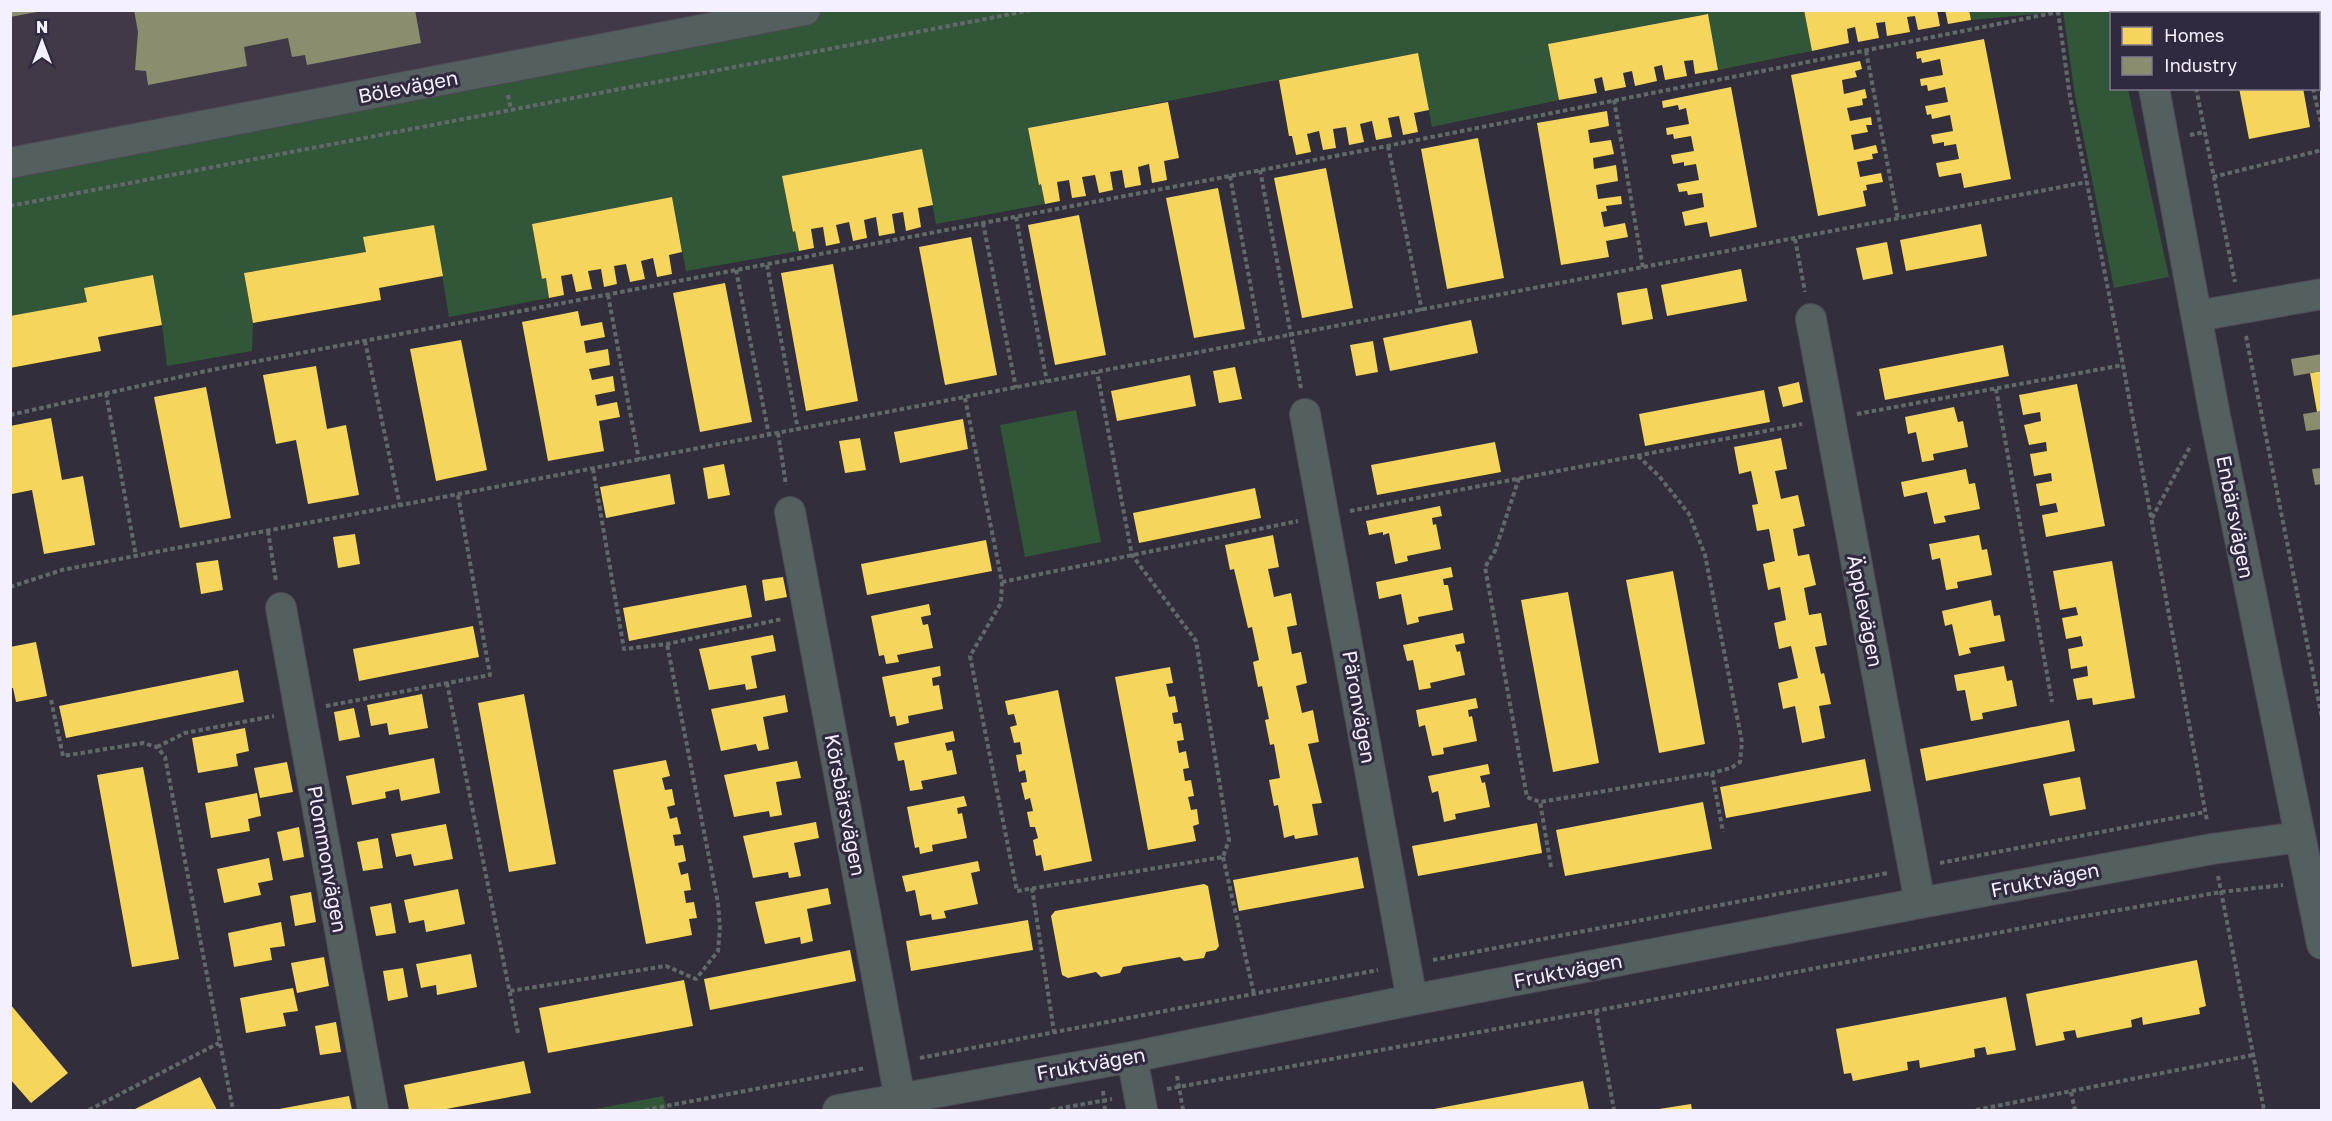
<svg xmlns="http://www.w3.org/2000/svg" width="2332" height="1121" font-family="'Golos Text',sans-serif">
<rect width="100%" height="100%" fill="#322e3b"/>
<path fill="#413947" d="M11,11h790l-790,152z"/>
<path fill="#325638" d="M1804,10l8,41 -94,19 -11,-56 -159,30 11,56 -127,27 -14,-74 -390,75 11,56h2l4,20 -109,20 -14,-75 -140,27 11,55h2l4,20 -113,20 -14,-74 -140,27 10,55 4,-1 3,20 -100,19 -15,-92 -70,12 2,15 -122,21 9,50 -1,28 -85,15 -5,-41 -9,-50 -69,13 3,14 -76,14 -1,-153 791,-152z
M2058,10v2l-87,8 -2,-9z
M2063,11h50l-1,77 16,1 41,188 -55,11 -39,-192z
M1076,410l25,132 -76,15 -25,-132z
M663,1096l4,14h-77z"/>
<path fill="#f6d55c" d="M1804,10h133l3,16 -22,4 -3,-14 -8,1 3,15 -23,4 -2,-14 -9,1 3,15 -21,4 -3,-15 -8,2 2,14 -37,8z
M1945,10h24l2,10 -23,4z
M1708,14l10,56 -23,4 -2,-14 -9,1 3,15 -22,4 -3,-15 -8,2 3,14 -22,5 -3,-15 -9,2 3,14 -21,4 -3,-14 -8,2 3,14 -38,7 -11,-56z
M1984,39l27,140 -47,9 -3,-15 -22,4 -3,-14 23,-4 -3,-15 -12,2v-4l-11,2 -2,-9 22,-4 -3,-16 -18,4 -1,-5 -4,1 -2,-9 23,-4 -3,-15 -17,4 -1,-6 -6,1 -1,-7 23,-4 -3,-16 -18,4 -1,-5 -4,1 -1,-7z
M1418,53l11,57 -15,3 4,19 -15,3 -4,-19 -11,2 4,19 -16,3 -4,-19 -12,3 4,18 -15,3 -3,-18 -13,2 3,19 -13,2 -4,-19 -12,3 4,18 -15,3 -4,-19h-3l-10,-56z
M1860,61l2,8 -7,2 2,6 -15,3 2,14 21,-5 2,9 -5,1 1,6 -16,3 3,13 21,-4 1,8h-6l2,7 -17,3 3,15 22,-5 2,8 -6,1 1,5 -16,3 3,15 21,-4 2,9 -17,3 1,5 -4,1 3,15 -48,10 -27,-141z
M1731,87l26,140 -47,10 -3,-15 -22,4 -3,-14 22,-5 -2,-14 -14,2 -1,-4 -8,1 -2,-8 22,-4 -3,-16 -12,2v-4l-11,2 -2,-9 23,-4 -3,-15 -17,3 -1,-5 -6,1 -1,-7 23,-4 -3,-16 -7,2 -1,-5 -15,3 -1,-7z
M2239,88h64l7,39 -61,12z
M1168,102l11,56 -15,3 3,19 -15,3 -3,-19 -11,3 3,18 -16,3 -3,-18 -12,2 3,18 -14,3 -4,-18 -13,2 4,19 -14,2 -3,-18 -12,2 3,19 -15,3 -4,-20 -2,1 -11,-57z
M1607,111l2,15 -21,4 2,13 21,-3 3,14 -21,4 1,11 22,-4 2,16 -22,4 2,14 23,-3 1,8 -16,2 1,5 -6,1 3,15 21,-4 3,14 -22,4 3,16 -48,8 -24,-142z
M1478,138l26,140 -57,11 -26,-140z
M922,149l11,56 -15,3 3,19 -15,4 -3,-19 -11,2 3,19 -16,3 -3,-19 -12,3 3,18 -14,3 -4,-19 -13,3 4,18 -14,3 -3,-19 -12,2 3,19 -15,3 -4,-20 -2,1 -11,-56z
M1326,168l27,140 -51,10 -28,-140z
M1218,188l27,141 -51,9 -28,-140z
M672,197l10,55 -13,3 3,19 -15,3 -4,-19 -12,3 4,18 -15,3 -4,-18 -12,2 3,18 -13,3 -3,-18 -13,2 4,18 -16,3 -4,-18 -11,2 3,19 -15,3 -3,-20 -4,1 -10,-55z
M1079,215l27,140 -51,10 -27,-140z
M1981,224l6,32 -81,15 -6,-31z
M434,225l9,51 -64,12 2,12 -128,23 -9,-50 122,-21 -3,-15z
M971,237l26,138 -52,10 -26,-138z
M1887,242l6,32 -30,6 -7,-32z
M833,264l25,137 -52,10 -25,-138z
M1741,269l6,32 -80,15 -6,-31z
M153,275l9,50 -64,12 3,14 -91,17v-52l77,-14 -3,-14z
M725,283l27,139 -52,10 -27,-139z
M1647,288l6,31 -31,6 -5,-32z
M578,311l3,15 21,-4 3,15 -21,4 2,12 22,-4 2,16 -21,4 3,11 21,-4 2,15 -20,4 2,11 20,-4 3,15 -21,4 5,30 -56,10 -26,-139z
M1471,320l7,33 -88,18 -7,-33z
M461,340l26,130 -51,11 -26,-132z
M1373,341l5,31 -22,4 -6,-31z
M2003,345l6,31 -124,24 -6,-31z
M316,366l11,63 19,-4 13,70 -51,9 -12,-64 -20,4 -13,-69z
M1235,367l7,32 -23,4 -6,-32z
M2322,371v40l-5,1 -7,-39z
M1190,375l6,31 -79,15 -6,-30z
M1799,382l4,20 -20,5 -5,-20z
M2077,384l28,142 -59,11 -4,-22 16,-3 -2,-9 -16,3 -4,-22 16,-3 -1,-8 -17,3 -4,-22 17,-3 -1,-9 -17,3 -5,-20 17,-4 -1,-9 -17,3 -4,-20z
M206,387l25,131 -51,10 -26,-131z
M1764,390l6,32 -125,24 -6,-32z
M1954,407l4,15 5,-1 5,26 -35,7 1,6 -12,2 -6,-30 -8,2 -3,-17z
M51,418l11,62 21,-4 12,69 -51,9 -12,-64 -20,4 -2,-68z
M963,419l5,30 -68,14 -6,-31z
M860,438l6,32 -21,3 -6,-32z
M1781,438l6,31 -12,2 6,28 17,-4 7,31 -12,3 5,27 11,-2 7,31 -12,3 5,27 12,-2 6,32 -12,2 6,27 3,-1 7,31 -12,2 6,32 -23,5 -7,-37 -12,3 -5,-26 20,-5 -7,-32 -12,3 -5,-26 12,-3 -6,-33 -12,3 -5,-26 12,-3 -6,-32 -12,2 -5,-26 6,-1 -7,-33 -12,3 -5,-27z
M1495,442l6,30 -124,23 -6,-30z
M724,464l6,31 -22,4 -5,-31z
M1966,469l3,15 6,-1 5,26 -36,7 2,6 -12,2 -7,-32 -23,5 -3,-15z
M670,474l5,30 -69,14 -6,-31z
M1255,488l6,30 -122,25 -6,-30z
M1440,506l2,10 -10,2 1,7 3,-1 5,25 -34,7 1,5 -13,3 -6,-31 -6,2v-3l-14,3 -3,-14z
M355,534l5,30 -22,4 -5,-31z
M1273,535l6,32 -11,2 6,28 17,-4 6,32 -10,2 5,27 9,-2 6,31 -11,3 6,27 11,-3 6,32 -11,2 14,59 -10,1 6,31 -23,4 -1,-4 -10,3 -6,-33 -4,1 -5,-26 11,-2 -6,-34 -4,1 -5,-25 4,-1 -7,-33 -4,1 -5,-25 6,-2 -7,-33 -4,1 -14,-59 -4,1 -5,-25z
M1979,535l3,15 5,-1 5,26 -35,7 1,6 -12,2 -6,-32 -8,2 -3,-16z
M986,540l6,31 -125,24 -6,-31z
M218,560l5,30 -22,4 -5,-31z
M2112,561l23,137 -42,7 -1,-7 -15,2 -4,-21 15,-3 -1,-10 -16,3 -3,-20 15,-3 -2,-10 -15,3 -4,-21 16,-3 -2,-8 -16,3 -7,-39z
M1451,567l2,10 -10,2 1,6h4l5,25 -35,7 1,5 -12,3 -6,-31 -22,5 -3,-17z
M1673,571l32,173 -46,9 -33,-173z
M783,577l4,20 -22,4 -3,-21z
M746,585l6,32 -123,24 -6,-33z
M1568,592l31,171 -46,9 -32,-172z
M1991,600l3,16 6,-1 5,26 -36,7 2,5 -12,3 -7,-32 -7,2 -3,-15z
M929,604l2,11 -10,2 2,8 5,-1 5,24 -36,7 2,7 -13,2 -2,-9 -5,1 -8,-40z
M473,626l6,31 -120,24 -6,-32z
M1463,633l2,10 -10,2 2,7 3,-1 5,24 -35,8 1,5 -12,2 -6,-30 -6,1 -4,-16z
M773,635l3,16 -25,5 6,32 -11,2 -1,-6 -36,6 -10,-41z
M36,642l11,54 -31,6 -3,-14h-3v-41z
M940,666l1,10 -9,2 1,8 6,-1 4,24 -35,7 1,7 -12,3 -2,-10 -5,1 -8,-40z
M2004,666l3,15 5,-1 5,26 -35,7 1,6 -12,2 -6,-31 -8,1 -3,-16z
M1170,667l3,16 -7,1 3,13 6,-1 3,16 -6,1 2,11 7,-1 3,17 -7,1 2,12 7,-2 3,17 -6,1 2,12 6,-1 3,16 -6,1 3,13 6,-1 2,15 -6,2 3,15 -48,9 -33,-173z
M238,670l6,32 -178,36 -7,-32z
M1058,690l34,171 -48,10 -3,-16 -5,1 -3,-16 5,-2 -3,-11h-5l-3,-15 6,-1 -3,-13 -5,2 -4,-17 6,-1 -2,-12 -6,2 -3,-17 6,-1 -2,-12 -6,1 -4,-16 7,-2 -3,-11 -6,1 -3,-14z
M422,694l6,34 -39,7 -2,-12 -16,3 -4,-21z
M524,694l32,170 -47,8 -31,-169z
M785,695l3,17 -25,5 6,32 -11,2 -2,-7 -35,7 -10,-42z
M1476,698l2,10 -10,2 1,7 3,-1 5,25 -34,7 1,6 -12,2 -7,-31 -6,2 -3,-17z
M354,708l6,29 -21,4 -5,-29z
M2069,720l6,31 -149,30 -6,-32z
M245,728l4,23 -13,3 2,12 -40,7 -6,-35z
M953,731l2,10 -10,2 2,8 5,-1 5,24 -36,7 2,8 -13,2 -6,-31 -6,1 -4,-18z
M434,758l6,35 -39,8 -2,-12 -14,3 1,6 -34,7 -6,-29z
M1865,759l6,32 -145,27 -6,-31z
M666,760l4,16 -8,2 3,12 7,-1 3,16 -8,2 3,12 7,-2 4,17 -8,1 2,11 8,-1 3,16 -8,2 3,12 7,-2 3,17 -7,1 2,12 8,-1 3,16 -8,1 3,16 -46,9 -33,-174z
M797,761l4,17 -25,4 6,33 -12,2 -1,-6 -35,6 -10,-42z
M287,762l6,30 -33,6 -6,-30z
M1488,764l2,10 -10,2 2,7 3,-1 5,25 -35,7 1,5 -12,3 -6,-31 -6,2 -4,-17z
M143,767l36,192 -47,8 -35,-192z
M2080,777l6,32 -36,7 -7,-32z
M257,793l4,23 -13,3 2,12 -39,7 -6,-35z
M964,796l3,10 -10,2 1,6 4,-1 5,25 -35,7 1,6 -13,3 -1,-7 -4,1 -8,-41z
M1703,802l9,47 -147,27 -9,-46z
M816,822l3,16 -25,5 7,33 -12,2 -1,-6 -35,6 -10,-42z
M1537,823l5,30 -124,23 -6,-30z
M446,824l7,35 -39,7 -3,-12 -15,3 -5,-23z
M299,827l5,30 -21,4 -6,-29z
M378,838l5,30 -20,3 -6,-29z
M1358,857l6,31 -125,23 -6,-31z
M269,858l4,22 -15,3 3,12 -37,8 -7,-34z
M978,861l2,10 -9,2 7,31 -34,7 2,7 -14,2 -1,-6 -11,2 -5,-26 -9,2 -4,-16z
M1204,884l4,2 11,60 -3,4 -10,2 -2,6 -20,3 -4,-4 -57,10 -3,6 -19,4 -5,-5 -28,6 -6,-3 -11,-59 4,-5z
M828,888l3,16 -24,5 6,32 -12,3 -1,-7 -35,7 -10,-42z
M458,889l7,35 -39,8 -2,-12 -15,3 -5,-23z
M311,892l5,30 -21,4 -5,-30z
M391,903l5,30 -20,3 -6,-29z
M1028,920l5,30 -122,21 -5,-30z
M281,922l4,24 -15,2 2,12 -38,7 -6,-34z
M850,950l6,31 -146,29 -6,-31z
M471,954l6,33 -40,8 -1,-10 -15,3 -5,-24z
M324,957l5,29 -32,7 -6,-30z
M2197,960l9,46 -7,2 1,6 -57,11 -1,-8 -11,3 1,7 -55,11 -2,-8 -12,2 2,8 -29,6 -10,-52z
M403,968l5,29 -20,4 -5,-30z
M684,980l9,46 -145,27 -9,-45z
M293,988l5,23 -15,2 3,13 -40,7 -6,-35z
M2006,997l10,53 -29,5 -2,-8 -11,2 1,8 -55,11 -1,-8 -12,2 1,8 -55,11 -2,-8 -7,1 -8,-45z
M10,1004l58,69 -37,30 -21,-24z
M336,1022l5,30 -21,3 -5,-29z
M524,1061l7,32 -90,17h-32l-5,-25z
M200,1077l17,33h-84z
M1583,1081l6,29h-155v-1z
M349,1096l3,14h-73v-1z
M1691,1104l1,6h-33v-1z"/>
<path fill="#8c8c6e" d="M10,10h27v2l-27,5z
M134,10h281l6,33 -114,22 -2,-10 -13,2 -4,-19 -44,9 3,19 -99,19 -2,-14 -11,-1 3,-38z
M2322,354v17l-28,5 -3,-17z
M2322,411v18l-16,2 -3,-17z
M2322,468v16l-7,1 -3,-16z"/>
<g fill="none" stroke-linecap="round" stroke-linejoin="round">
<defs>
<path id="minor" d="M2139,10v4
M2154,88l60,323 108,533
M10,163l795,-153
M2197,316l125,-22
M1811,319l109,584
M1305,414l107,586
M790,512l110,587
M281,608l92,502
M1132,1057l10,53
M838,1110l294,-53 280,-57 508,-97 292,-54 87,-12"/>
</defs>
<use href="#minor" stroke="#4e4a56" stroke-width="32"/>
<path stroke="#62696b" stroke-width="4" stroke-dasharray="4.5 3" stroke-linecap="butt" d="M2181,10v4
M2297,10l1,4
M2058,11l12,86 53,268 84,456
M1866,51l32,168
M2196,88l39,194
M2313,88l9,40
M508,95l3,14
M1614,100l29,168
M2190,135l14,-3
M1388,146l34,165
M1260,170l41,218
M1230,176l31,165
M2213,177l109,-27
M10,206l1022,-196
M1016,217l31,165
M983,223l33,165
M1795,239l10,53
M767,265l31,165
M736,270l33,165
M608,295l31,165
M2246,336l76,382
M365,341l35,165
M1996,389l56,313
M106,393l30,163
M965,398l37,184 -1,21 -31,53 47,235 206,-34 6,-17 -33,-199 -64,-86 -35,-183
M1857,414l266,-49
M10,415l196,-44 1171,-223 681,-136
M778,433l8,52
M1638,456l21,20 30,38 16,41 37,187 -2,20 -9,6 -19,5
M593,469l31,180 43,-5 115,-25
M1519,478l-24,73 -10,16 42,230 13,5
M1350,511l452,-87
M2152,518l39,-73
M268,531l8,50
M1002,582l296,-61
M10,587l52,-17 2025,-388
M447,683l71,350
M51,700l12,56 80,-13 14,4 8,10 68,353
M326,706l164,-31 -32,-180
M157,747l28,-14 89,-17
M1223,857l31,137
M1940,863l265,-51
M1551,867l-11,-65 172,-29 11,59
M2218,876l46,234
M1032,888l22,144
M1433,960l455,-87
M510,991l156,-25 30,13 22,-28 2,-23 -2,-25 -51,-259
M1596,1011l18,99
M920,1058l458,-88
M1177,1076l6,34
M1167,1089l428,-78 479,-93 147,-26 62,-7
M1103,1091l2,19
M2071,1092l4,18
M89,1110l130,-67
M645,1110l221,-42
M1051,1110l61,-11
M1976,1110l277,-55"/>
<use href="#minor" stroke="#53605f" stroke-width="30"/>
</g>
<g text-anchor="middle" stroke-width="6" stroke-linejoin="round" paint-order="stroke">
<g font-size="20" fill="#f5f0ff" stroke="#312940">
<text transform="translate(408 87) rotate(-11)" y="7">Bölevägen</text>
<text transform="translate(2235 517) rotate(79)" y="7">Enbärsvägen</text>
<text transform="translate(1865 611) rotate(79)" y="7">Äpplevägen</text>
<text transform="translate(1359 707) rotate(80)" y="7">Päronvägen</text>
<text transform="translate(845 805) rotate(79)" y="7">Körsbärsvägen</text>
<text transform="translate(327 859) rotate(80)" y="7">Plommonvägen</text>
<text transform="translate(2045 880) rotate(-11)" y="7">Fruktvägen</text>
<text transform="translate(1568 971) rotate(-11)" y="7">Fruktvägen</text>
<text transform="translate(1091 1064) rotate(-10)" y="7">Fruktvägen</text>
</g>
</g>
<rect width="2332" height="1121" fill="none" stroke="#f5f0ff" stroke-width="24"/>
<rect x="2110" y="12" width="210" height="78" fill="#312940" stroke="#7f798c" stroke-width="1.5"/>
<rect x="2122" y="27" width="30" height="18" fill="#f6d55c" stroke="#7f798c" stroke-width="1.5"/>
<text x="2164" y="42" font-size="18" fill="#f5f0ff">Homes</text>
<rect x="2122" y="57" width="30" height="18" fill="#8c8c6e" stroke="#7f798c" stroke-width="1.5"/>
<text x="2164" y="72" font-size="18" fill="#f5f0ff">Industry</text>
<g transform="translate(42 42)" stroke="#312940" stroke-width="4.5" paint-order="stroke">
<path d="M0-4.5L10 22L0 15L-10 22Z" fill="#f5f0ff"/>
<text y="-9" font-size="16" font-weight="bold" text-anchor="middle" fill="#f5f0ff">N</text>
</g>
</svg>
